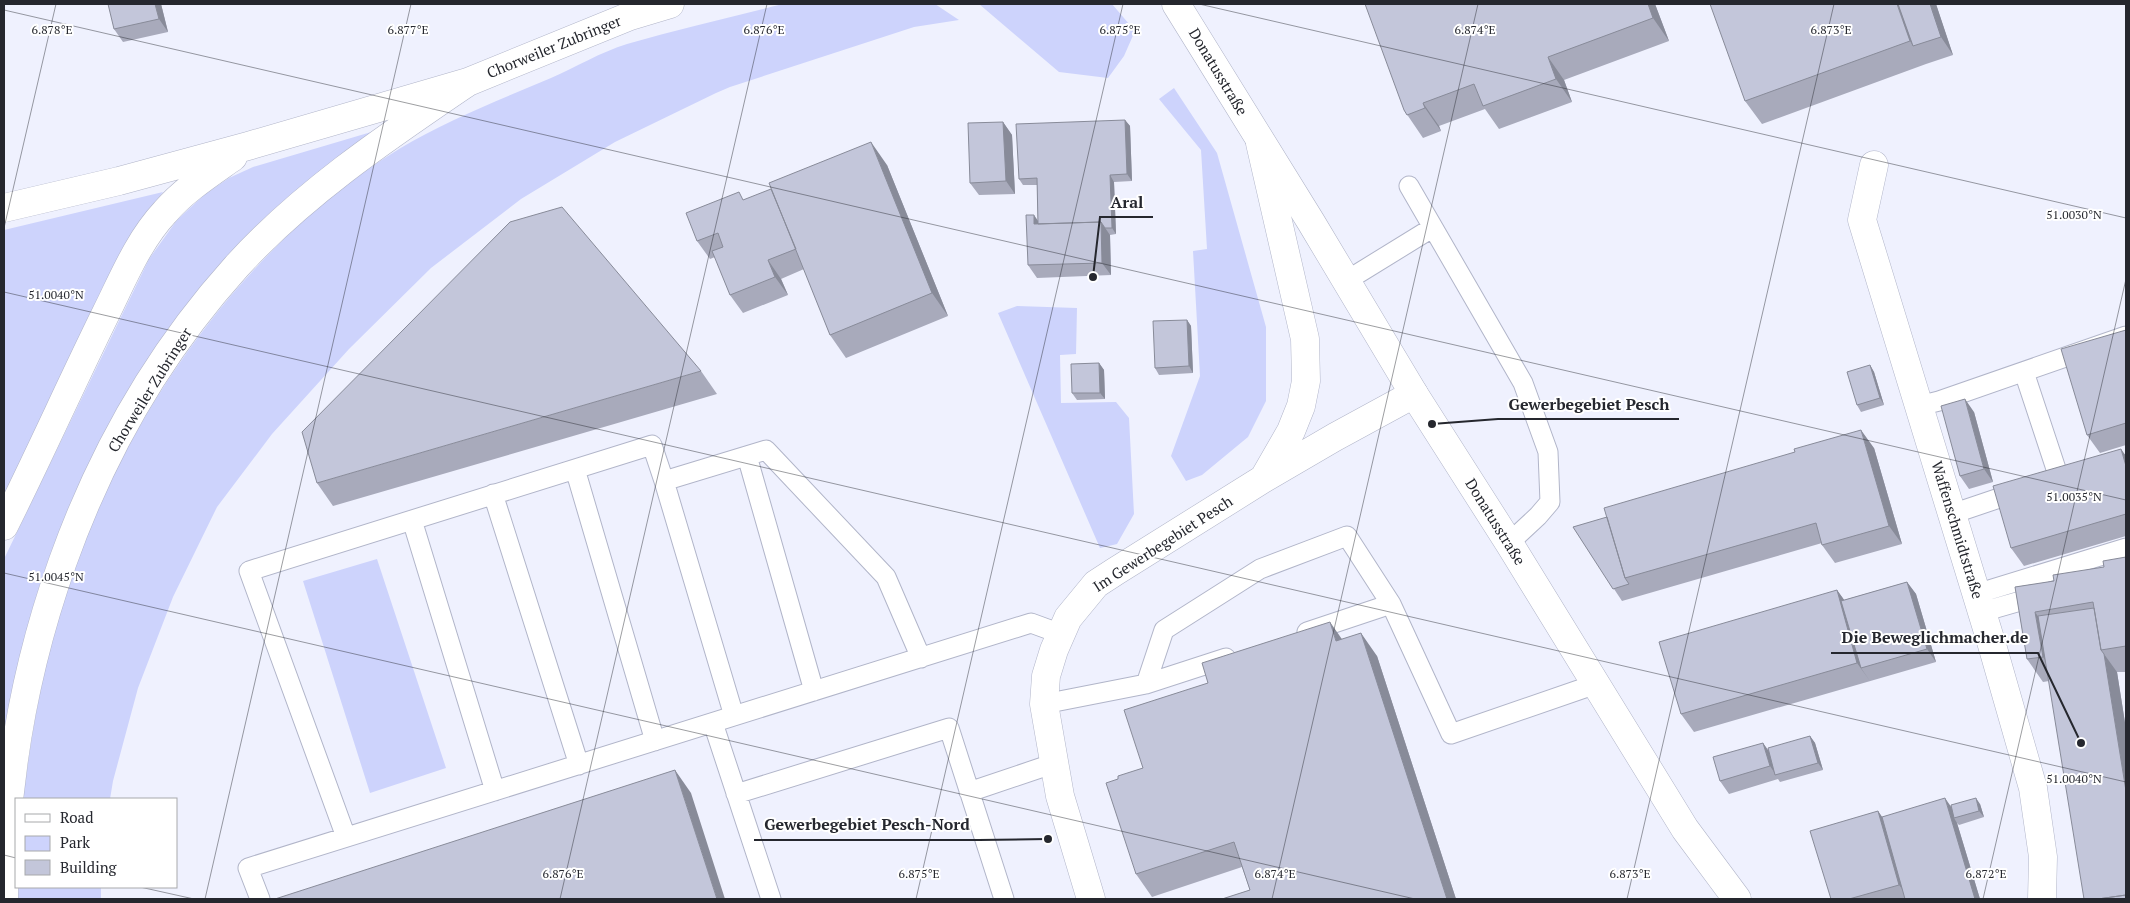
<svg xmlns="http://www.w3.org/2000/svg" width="2130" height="903" font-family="'PT Serif',serif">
<rect width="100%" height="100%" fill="#eff1fe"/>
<path fill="#cdd3fc" d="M783,4h152l24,16 -45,7 -184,60 -14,6 -101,49 -94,57 -90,69 -82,81 -77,85 -55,73 -44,90 -35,91 -25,93 -3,18h-87c8,-59 17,-118 34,-176 52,-185 176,-372 342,-474 48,-29 100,-49 152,-71 25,-11 50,-26 76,-34 52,-15 104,-27 156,-40z
M979,4h133l23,27 -11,25 -16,22 -49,-6z
M1174,88l43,65 49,174v74l-18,36 -46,38 -16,6 -15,-25 29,-80 -7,-125 14,-2 -6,-99 -42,-51z
M378,130c-41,30 -85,60 -122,96 -103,103 -180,238 -222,378 -13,43 -22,88 -30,132v-177l145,-300 28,-39 27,-25 25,-17 24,-11z
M163,192l-25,33 -25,44 -109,228v-267z
M1017,306l60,2 -1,46 -16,1 1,48 55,-1 13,16 5,96 -17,30 -17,4 -102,-235z
M377,559l69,209 -76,25 -67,-212z
M18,887h83v12h-83z"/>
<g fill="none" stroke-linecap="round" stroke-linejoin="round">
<defs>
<path id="service" d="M1409,186l114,197 25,69 2,50 -12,14 -29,27
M1346,281l86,-53
M2024,372l35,106
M1919,406l20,-5 187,-65
M747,456l67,235
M575,469l80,272
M664,481l70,235
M493,494l86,271
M1952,514l68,-23
M412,520l83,271
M1976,594l150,-46
M1982,612l59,-17
M1307,632l84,-28
M1146,684l18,-54 96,-61 87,-33 44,68 60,130 145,-50
M1044,704l102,-20 80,-26
M713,723l58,176
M969,792l86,-29
M736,794l213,-66 55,171
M346,837l-97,-266 403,-126 12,36 102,-31 120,127 35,81
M260,899l-12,-31 783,-245 30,11"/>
<path id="minor" d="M1260,143l45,196 1,42 -5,25 -10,25 -27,47
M1874,165l-12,55 130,425 41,143 10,69 -1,42
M1091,899l-31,-103 -16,-92 2,-28 8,-26 14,-32 28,-34 20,-13 147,-92 72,-42 79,-43"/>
<path id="secondary" d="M1176,4l135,218 103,172 95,149 176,286 52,70"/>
<path id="trunk" d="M4,208l115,-27 129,-35 220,-64 162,-66 40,-12
M4,526c35,-70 67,-142 102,-213 17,-34 32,-72 59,-101 19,-22 44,-38 68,-55
M4,899c1,-227 78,-461 232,-632 66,-73 151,-130 232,-185"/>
</defs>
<use href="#service" stroke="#b1b5c9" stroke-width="21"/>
<use href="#minor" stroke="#b1b5c9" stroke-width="29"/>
<use href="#secondary" stroke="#b1b5c9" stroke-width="29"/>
<use href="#trunk" stroke="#b1b5c9" stroke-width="29"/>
<use href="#service" stroke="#fff" stroke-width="19"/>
<use href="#minor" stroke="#fff" stroke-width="28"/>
<use href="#secondary" stroke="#fff" stroke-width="28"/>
<use href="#trunk" stroke="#fff" stroke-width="28"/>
</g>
<path fill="#a8aabb" d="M161,4l7,28 -45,10 -9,-13z
M1655,4l14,37 -105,39 8,22 -73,27 -14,-20 -46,17 2,5 -18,7 -19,-28z
M1936,4l17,51 -27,9 -164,60 -17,-23z
M1125,120l5,6 2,55 -18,1 2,52 -6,1 1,40 -74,3 -9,-13 10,-44 -1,-36h-14l-4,-6z
M1003,122l9,13 3,59 -36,1 -9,-12z
M887,165l61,151 -102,42 -16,-23 -26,-66 -23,10 7,16 -45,18 -13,-18 -15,-38 -5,2 -13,-18 47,-41z
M1187,320l4,6 2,47 -34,2 -4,-7z
M2126,330v115l-26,8 -13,-18z
M1099,363l5,7 1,29 -28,1 -5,-7z
M1870,365l4,7 10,33 -23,7 -4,-7z
M701,371l16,23 -384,112 -16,-23z
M1974,412l19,70 -24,7 -9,-13z
M1874,448l28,96 -67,19 -13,-18v-2l-200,58 -49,-74z
M2125,454h1v82l-102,30 -13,-18z
M2126,557v115h-9l9,57v170l-77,-218 -6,1 -16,-23 -12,-72 39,-6 50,-14z
M1907,582l9,12 20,68 -242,70 -13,-18 156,-124 7,10z
M1342,639l35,17 79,243h-234l28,-9 -8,-23 -90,30 -16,-23 -18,-95 25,-11z
M1810,736l5,7 8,27 -43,12 -2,-3 -49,15 -9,-13 43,-38 5,7z
M1980,804l4,13 -25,8 -2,-2 23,76h-149l47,-88 4,6 69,-10z"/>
<path fill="#888b99" d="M155,4h6l7,28 -9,-13z
M1648,4h7l14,37 -16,-23z
M1897,4h8l8,42 -3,-5z
M1930,4h6l17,51 -12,-18z
M1548,57l16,23 8,22 -16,-23z
M1423,103l16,23 2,5 -16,-23z
M1125,120l5,6 2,55 -5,-7z
M1003,122l9,13 3,59 -9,-13z
M871,142l16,23 61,151 -16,-23z
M1110,175l4,7 2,52 -4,-6z
M1034,215l9,13 -9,-4z
M1101,222l9,13 1,40 -9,-12z
M768,260l13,19 7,16 -13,-18z
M1187,320l4,6 2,47 -4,-7z
M1099,363l5,7 1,29 -5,-6z
M1870,365l4,7 10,33 -4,-7z
M1965,399l9,13 19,70 -9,-13z
M1861,430l13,18 28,96 -13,-18z
M2121,449l5,7v10z
M1907,582l9,12 20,68 -9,-13z
M1837,590l13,18 11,60 9,13 -13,-18z
M2035,612l16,23 8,45 -16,-23z
M1330,622l16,23 -10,-4z
M1361,633l16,23 79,243h-9z
M2104,654l13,18 9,57v62z
M1810,736l5,7 8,27 -5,-7z
M1763,743l9,13 4,19 -6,-9z
M675,770l16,23 34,106h-8z
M1945,798l9,13v7l3,5 23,76h-5z
M1976,798l4,6 4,13 -5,-6z
M1878,811l13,19 19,69 -11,-14z"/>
<path fill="#c3c6da" stroke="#888b99" d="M108,4h47l4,15 -45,10z
M1365,4h283l5,14 -105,39 8,22 -73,27 -9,-22 -51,19 2,5 -18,7 -3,-5z
M1710,4h187l13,37 -165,60z
M1898,4h32l11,33 -28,9z
M1125,120l2,54 -17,1 2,53h-7l-4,-6 -63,2 -1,-46 -18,1 -3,-55z
M1003,122l3,59 -36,2 -2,-60z
M871,142l61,151 -102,42 -61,-152z
M771,189l25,60 -28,11 7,17 -45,18 -18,-44 11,-4 -5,-14 -21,8 -11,-28 53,-21 4,8z
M562,207l139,164 -384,112 -15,-51 208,-210z
M1026,215h8v9l67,-2 1,41 -74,2z
M1187,320l2,46 -34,2 -2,-47z
M2126,330v93l-39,12 -26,-86z
M1099,363l1,30h-28l-1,-29z
M1870,365l10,33 -23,7 -10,-33z
M1965,399l19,70 -24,7 -19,-70z
M1861,430l28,96 -67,19 -6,-22 -191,55 -21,-70 191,-56 -1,-3z
M2121,449l5,17v48l-115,34 -18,-62z
M1607,517l18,61 4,6 -16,5 -40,-62z
M2126,557v89l-25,4 -8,-48 -58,10 8,45 -16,2 -12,-72 39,-6 -1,-6 51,-8 -1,-6z
M1907,582l20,67 -66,19 -20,-67z
M1837,590l20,73 -176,51 -22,-72z
M2094,608l7,42 3,4 22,137v104l-28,4h-14l-46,-283z
M1330,622l6,19 25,-8 86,266h-225l28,-9 -16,-48 -98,32 -30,-91 12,-4v-3l25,-8 -19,-58 84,-27 -6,-20z
M1810,736l8,27 -43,12 -7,-27z
M1763,743l7,23 -50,15 -7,-24z
M675,770l42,129h-442z
M1945,798l30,101h-70l-23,-82z
M1976,798l3,13 -25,7 -3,-13z
M1878,811l21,74 -50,14h-18l-21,-68z
M2126,895v4h-28z"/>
<path fill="none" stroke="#25272e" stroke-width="1" stroke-opacity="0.45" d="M1199,4l927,214M4,10l2122,490M4,228l52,-224M4,292l2122,490M4,573l1411,326M4,855l12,3M140,887l54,12M205,899l206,-895M560,899l207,-895M916,899l207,-895M1272,899l206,-895M1627,899l207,-895M1983,899l143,-620"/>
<g text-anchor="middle" stroke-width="4" stroke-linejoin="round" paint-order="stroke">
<g font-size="15" fill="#25272e" stroke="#fff">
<text transform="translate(554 47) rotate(-22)" y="5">Chorweiler Zubringer</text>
<text transform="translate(1218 72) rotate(59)" y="5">Donatusstraße</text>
<text transform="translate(150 390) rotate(-58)" y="5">Chorweiler Zubringer</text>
<text transform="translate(1495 522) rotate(58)" y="5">Donatusstraße</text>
<text transform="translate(1957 530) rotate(73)" y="5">Waffenschmidtstraße</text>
<text transform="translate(1163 544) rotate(-33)" y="5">Im Gewerbegebiet Pesch</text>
</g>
</g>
<g font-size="12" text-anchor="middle" fill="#25272e" stroke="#fff" stroke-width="4" stroke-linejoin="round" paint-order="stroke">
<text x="52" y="34">6.878°E</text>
<text x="408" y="34">6.877°E</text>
<text x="764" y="34">6.876°E</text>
<text x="1120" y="34">6.875°E</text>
<text x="1475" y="34">6.874°E</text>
<text x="1831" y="34">6.873°E</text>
<text x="2074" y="219">51.0030°N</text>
<text x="56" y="299">51.0040°N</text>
<text x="2074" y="501">51.0035°N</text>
<text x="56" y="581">51.0045°N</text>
<text x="2074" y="783">51.0040°N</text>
<text x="563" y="878">6.876°E</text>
<text x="919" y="878">6.875°E</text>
<text x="1275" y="878">6.874°E</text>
<text x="1630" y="878">6.873°E</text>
<text x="1986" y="878">6.872°E</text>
</g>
<path fill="none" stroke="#25272e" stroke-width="2" d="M1093 277L1100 217H1153M1432 424L1498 419H1679M2081 743L2038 653H1831M1048 839L979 840H754"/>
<g fill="#25272e" stroke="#fff" stroke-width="2">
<circle cx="1093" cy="277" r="5"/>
<circle cx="1432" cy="424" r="5"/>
<circle cx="2081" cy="743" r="5"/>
<circle cx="1048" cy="839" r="5"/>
</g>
<g font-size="16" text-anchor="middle" font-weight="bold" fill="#25272e" stroke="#fff" stroke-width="4" stroke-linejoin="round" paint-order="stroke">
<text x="1127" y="208">Aral</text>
<text x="1589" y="410">Gewerbegebiet Pesch</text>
<text x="1935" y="643">Die Beweglichmacher.de</text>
<text x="867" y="830">Gewerbegebiet Pesch-Nord</text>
</g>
<rect width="2130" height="903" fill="none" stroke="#25272e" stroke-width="10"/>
<rect x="15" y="798" width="162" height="90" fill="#ffffff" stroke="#a8a9ab"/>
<rect x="25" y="814" width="25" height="8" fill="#ffffff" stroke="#a8a9ab"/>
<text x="60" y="823" font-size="15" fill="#25272e">Road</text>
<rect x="25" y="836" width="25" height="15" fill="#cdd3fc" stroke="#a8a9ab"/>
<text x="60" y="848" font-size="15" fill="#25272e">Park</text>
<rect x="25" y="860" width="25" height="15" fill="#c3c6da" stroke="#a8a9ab"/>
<text x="60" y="873" font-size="15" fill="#25272e">Building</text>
</svg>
